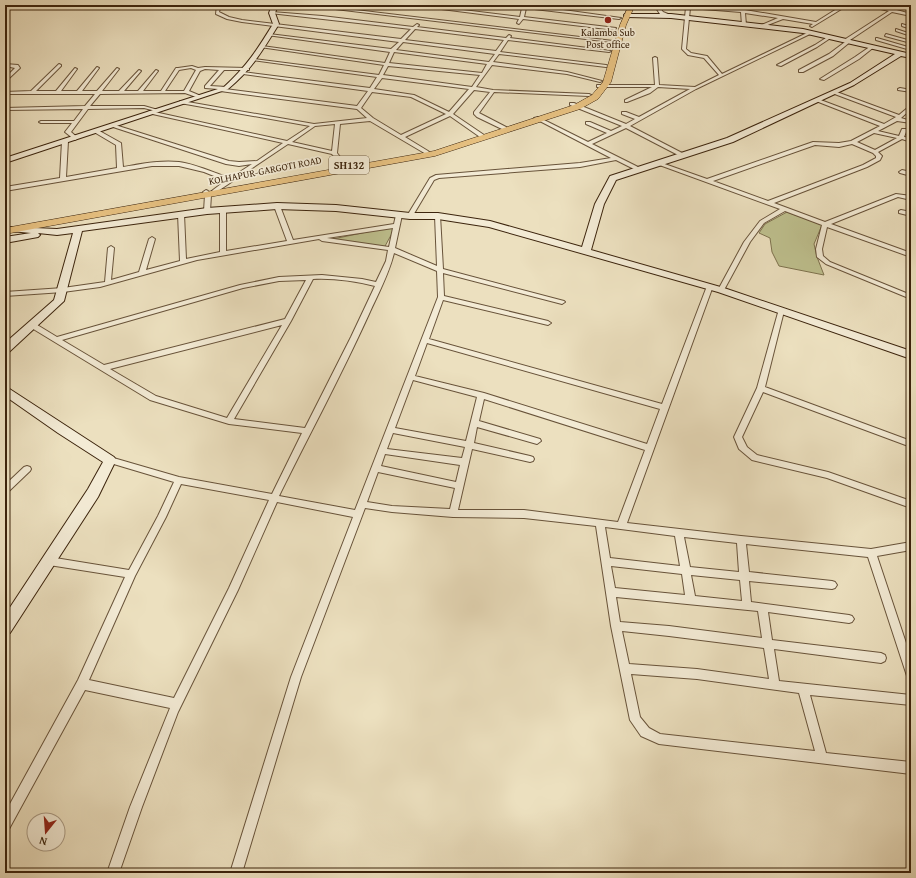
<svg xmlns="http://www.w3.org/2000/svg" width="916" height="878" font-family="'Gentium Book Plus',serif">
<rect width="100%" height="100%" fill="#ece0bf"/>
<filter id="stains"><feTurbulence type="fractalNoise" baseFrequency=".005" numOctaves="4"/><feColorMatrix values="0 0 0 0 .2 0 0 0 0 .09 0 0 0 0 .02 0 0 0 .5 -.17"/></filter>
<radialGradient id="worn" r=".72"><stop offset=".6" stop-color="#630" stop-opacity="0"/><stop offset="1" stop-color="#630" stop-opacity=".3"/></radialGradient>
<path fill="#bec08e" stroke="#7d724e" d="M787,212l35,13 -8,19 3,13 7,18 -45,-9 -7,-14 -2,-14 -11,-5 6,-9z
M396,226l-12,22 -56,-8z"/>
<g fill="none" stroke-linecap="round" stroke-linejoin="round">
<defs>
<path id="street" d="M217,5h4l-2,7 10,5 13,3 159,19 10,-10 -141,-16 2,-1 50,4 91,11 4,-3 2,1 -2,2 89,11 3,-3 2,1 -1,2 101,13 -2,1 -101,-12 -8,12 106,13 2,1 -2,1 -107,-13 -6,8 74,10 35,9 -2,1 -33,-8 -75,-9 -16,22 17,3 96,4 2,1 -2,1 -95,-4 -15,21 27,14v2l-2,1 -27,-13 -3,-3v-2l16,-20 -16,-2 -21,24 31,21v2h-4l-30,-21 -45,21 23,14 1,1 -3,2 -56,-33 -30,3 -3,29 10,13 -1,1h-4l-10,-13 -44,-10 -73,49 -3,-2 1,-1 8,-6 -2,-6 -15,-6 -25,-6h-27l-147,25v-4l55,-9 2,-37 3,-2 3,2 -2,36 51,-9 -1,-23 -22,-13 -1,-1 3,-2 25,14 2,24c18,-3 37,-7 56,-5 15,2 31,9 45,14l2,5 26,-17 -13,2 -13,-2 -116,-38v-2h2l117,37 10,1 18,-1 26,-18 -135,-30v-1l2,-1 137,30 23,-15 -130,-23v-2h2l132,23 53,-6 -10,-9 -137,-18h-2v-2l-13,-1v-2l14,-16 -14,-1 -5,2 -11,20 12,5v1l-2,1 -14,-5 -85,1 -10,12h54l14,4 -2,1 -12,-3 -56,1 -17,23 7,6 -3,2 -10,-8 7,-9h-31l-2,-1 2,-1h33l9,-12 -78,1v-2l80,-2 10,-12h-90v-2l26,-1 28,-27 2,1v1l-25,25h20l19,-23 2,1 -16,22h16l20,-24 2,1 -17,23h15l20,-23 2,1 -17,22h17l20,-21 2,1 -17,20h14l18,-21 2,1 -15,20h18l15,-23h2l14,-2 6,2 7,-1 42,1 2,1v1h-25l-14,16 17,1v1l-2,1 132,17 11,-15 -125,-17 -2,-1 2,-1 127,16 7,-11 -125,-17 2,-1 125,16 5,-10 -124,-18 2,-1 123,17 5,-11 -123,-17 2,-1 122,15 8,-7 -157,-20 -15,-3 -11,-5zM415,29l89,11 -8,11 -91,-11zM403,42l92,12 -6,8 -93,-12zM394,52l93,12 -5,9 -93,-10zM388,66l92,9 -8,12 -89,-12zM191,68l5,2 -12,21h-19l14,-21zM382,78l87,11 -20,23 -35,-17 -40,-6zM372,92l39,5 35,17 -45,21 -28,-17 -12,-10zM335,124l-3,27 -40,-9 23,-16z
M221,5h31l24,2 -2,1 -51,-2z
M302,5h12l299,36 -2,1z
M410,5h12l98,12 2,-9 -15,-3h20l94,13 -2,1 -93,-11 -2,9 92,11 -1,2 -92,-11 -4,5 -2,-1 2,-4z
M599,5h11l17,3 -2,1z
M654,5h4l5,7 10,4 -2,1 -11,-3z
M741,5h4v5l71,12 27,-17h5l-36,22 -2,-1 3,-2 -30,-5 -23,9 -1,-2 19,-8 -33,-5 1,12 -2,1 -2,-1 -1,-13 -51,-4 -4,41 5,4 16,3 15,18 87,-42 3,1 -116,56 -66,37 54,28v2h-4l-54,-28 -34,16 48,24v2h-4l-20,-10 -36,7 -141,11 -5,2 -22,37 -5,-1 23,-38 6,-3 144,-12 31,-5 -77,-40 4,-1 50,25 19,-9 -21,-9v-2h4l21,9 11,-5 -52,-21v-2h4l52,21 9,-5 -13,-5v-2h4l13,5 51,-28 -32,-2 -8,6 -23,9h-2v-2l27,-13h-55v-2h58l-2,-27 2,-1 2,1 2,27 36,2 24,-12 -15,-17 -16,-3 -6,-6 4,-42 2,-1 53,4z
M864,5l29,4 18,5v2l-19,-4 -42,28v2l-17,14 -30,16h-4v-2l30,-16 16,-12 -1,-2 45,-29z
M902,24l9,3v2l-9,-3z
M896,29l15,5v2l-15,-5z
M886,34l25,7v2l-26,-7z
M829,36l3,1 -15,10 -36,19 -4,-1 38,-20z
M877,38l31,9 1,1 -2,1 -31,-9v-2z
M871,46l3,1 -15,12 -35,21 -4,-1 35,-22z
M5,64l13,1 2,3 -15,14v-4l10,-10 -10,-2z
M900,88l11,2v2l-13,-2v-1z
M834,91l65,24 12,-10v4l-10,9 10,3v2l-14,-2 -19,10 21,5 3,-7h9v4l-5,-1 -2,5 7,1v4l-9,-3 -24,13 4,4 -2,4 -13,7 -93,36 51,19 71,-28 15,2v4l-13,-3 -67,27 80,29v4l-84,-30 -5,22 1,7 7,6 81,33v4l-85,-35 -9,-7 -1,-8 6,-24 -37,-14 -21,12 -14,19 -26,48 -3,2 -2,-1 -1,-1 26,-48 16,-21 20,-12 -126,-46 5,-1 48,17 106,-37 26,1 12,-2 29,-15 -64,-25v-2h2l66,25 12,-7 -64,-24v-1zM874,133l23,5 -22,12 -18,-8zM852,144l21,9 3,3v2l-13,7 -95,36 -55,-20 102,-36 24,2z
M902,170l9,2v4l-11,-3 -1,-1z
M910,184h1v4l-4,-2z
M206,190l2,1 3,4 -1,16 -3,2 -3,-2 1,-16 -2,-3z
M277,204l3,2 13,34 101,-16 2,-9 5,-1 1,1 -7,33 42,18 -2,-50 5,-1 3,54 121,32 1,1 -3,2 -119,-31 1,23 104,25 3,2 -3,2 -105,-25 -14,39 233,65 45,-118 1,-1h4l1,1 -86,237 114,13 130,13 40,-7v8l-34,6 34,102v20l-4,-2 -1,-3 -38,-116 -122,-13 3,28 83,9 3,1 2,3 -2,3 -3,1 -83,-8 2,21 98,13 3,1 2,3 -2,3 -3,1 -81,-11 4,28 109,13 4,2 1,3 -1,3 -4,2 -107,-14 5,32 132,14v10l-101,-10 16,58 85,9v12l-252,-30 -18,-8 -11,-16 -19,-94 -15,-100 -72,-8 -71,-1 -61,-5 -27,-4 -64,169 -59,196h-12l61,-196 62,-160 -76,-15 -39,88 -60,122 -36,95 -23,66h-12l23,-66 40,-99 -85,-18 -76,139 -4,2v-18l73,-133 47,-103 -76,-12 -3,-1 -2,-3 2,-3 3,-1 80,13 29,-54 16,-34 -67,-20 -1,-2 1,-2 3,-1 69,20 93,17 30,-61 -73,-9 -79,-24 -120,-73 -1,-2 1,-2h4l23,14 183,-52 39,-8 43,-2 40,4 14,3 10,-21 2,-11 -66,-9 -3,-2 -122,21 -97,27 -37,5 -58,4v-4l58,-4 42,-6 3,-34 3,-2 3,2 -3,32 28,-8 10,-33 3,-2 3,2 -9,31 34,-9 -2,-47 3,-2 3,2 2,45 34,-7v-42l3,-2 3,2v41l61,-10 -13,-35zM393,228l-4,19 -62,-9zM394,253l43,18 1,26 -83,213 -76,-14c30,-61 62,-120 90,-182 9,-20 20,-40 25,-61zM313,279c20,-1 42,2 62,7l-24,51 -46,91 -71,-9 57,-98zM306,280l-21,39 -181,46 -42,-25 181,-52 36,-7zM282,325l-55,93 -71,-22 -46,-27zM427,343l233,66 -13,35 -163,-51 -69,-17zM413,380l64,17 -11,44 -71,-13zM484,399l161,51 -27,72 -94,-12h-66l14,-61 58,13 3,-1 1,-2 -1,-2 -3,-1 -56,-13 3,-16 60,17 4,-3 -1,-2 -61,-18zM393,433l72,14 -3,11 -75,-9zM385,454l75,11 -4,17 -75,-16zM378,472l77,16 -5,21 -58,-3 -25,-4zM181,484l88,16 -40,88 -55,110 -85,-18 46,-104 31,-59zM605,527l70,9 5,30 -70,-8zM684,537l53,6 2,29 -49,-5zM611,566l71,8 3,21 -70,-7zM691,575l49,5 2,21 -47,-5zM616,597l142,14 4,27 -93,-12 -49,-4zM622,631l47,5 95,12 5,31 -72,-10 -68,-5zM631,674l66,5 102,14 16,58 -155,-17 -11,-6 -9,-11z
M901,210l10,2v4l-12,-3v-2z
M779,309h2l3,2 -19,76 146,54v6l-148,-55 -21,45 5,10 10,8 71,17 83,29v7l-84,-30 -75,-18 -13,-11 -5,-12 23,-49z
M27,466l3,1 1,2 -1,2 -22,21 -3,1v-8l19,-18z"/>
<path id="secondary" d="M272,5h6l-3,8 4,11c-17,27 -26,44 -51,65l-223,74v-5l219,-71c23,-21 33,-37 49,-63l-4,-11z
M625,14h46l132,15 108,25v4l-10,-2 -47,29 -121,57 -117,38 -12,24 -13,46 133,38 187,63v8l-193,-67 -229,-65 -51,-8h-28l-74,-8 -59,-2 -70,5 -125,17 -18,70 -55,51 -4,1v-10l49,-43 19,-67 -16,2 -19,-2 2,2 -2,2 -33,6v-6l26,-4 -20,-2 -1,-2 1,-2 46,2 150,-21 70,-5 59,2 74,8h28l52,8 92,26 13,-43 15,-28 117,-38 123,-55 45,-29 -92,-21 -132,-15 -44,-1 -3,-2z
M5,386l109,71 2,3 -18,37 -88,136 -5,2v-20l83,-126 15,-27 -45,-29 -53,-37z"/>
<path id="primary" d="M629,5h6l-9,20 -15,57 -13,17 -18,10 -145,47 -430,78v-6l429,-77 140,-46 18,-10 11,-13 17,-57z"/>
</defs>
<use href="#street" stroke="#68533a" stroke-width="2"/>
<use href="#secondary" stroke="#3c240d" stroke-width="2"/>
<use href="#primary" stroke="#3c240d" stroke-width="1"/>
<use href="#street" fill="#f3ebd5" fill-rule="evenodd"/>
<use href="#secondary" fill="#f3ebd5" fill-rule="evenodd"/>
<use href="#primary" fill="#e6c080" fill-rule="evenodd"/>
</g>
<circle fill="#8f2418" stroke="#f3ebd5" stroke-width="1.5" cx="608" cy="20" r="4"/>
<g text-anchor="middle" stroke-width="3.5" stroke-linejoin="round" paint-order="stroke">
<g font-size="10" fill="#3c240d" stroke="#f3ebd5">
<text x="608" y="36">Kalamba Sub<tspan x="608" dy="12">Post office</tspan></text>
</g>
<g font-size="10" fill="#3c240d" stroke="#f3ebd5">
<text transform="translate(265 170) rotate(-11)" y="4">KOLHAPUR-GARGOTI ROAD</text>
</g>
<rect fill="#f3ebd5" stroke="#736049" stroke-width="1" x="329" y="156" width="40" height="18" rx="3"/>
<g font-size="11" font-weight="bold" fill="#3c240d">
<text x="349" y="169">SH132</text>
</g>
</g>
<rect width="916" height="878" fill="none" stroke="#ece0bf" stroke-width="20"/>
<rect x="6" y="6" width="904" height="866" fill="none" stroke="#3c240d" stroke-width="2"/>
<rect x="10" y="10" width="896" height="858" fill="none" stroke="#3c240d"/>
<g transform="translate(46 832) rotate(197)"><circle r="19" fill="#f3ebd5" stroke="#aa9b85"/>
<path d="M0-3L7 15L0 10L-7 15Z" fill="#8f2418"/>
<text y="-6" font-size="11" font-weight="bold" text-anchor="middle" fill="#3c240d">N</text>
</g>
<rect width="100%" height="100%" filter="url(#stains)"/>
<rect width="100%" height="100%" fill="url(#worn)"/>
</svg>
